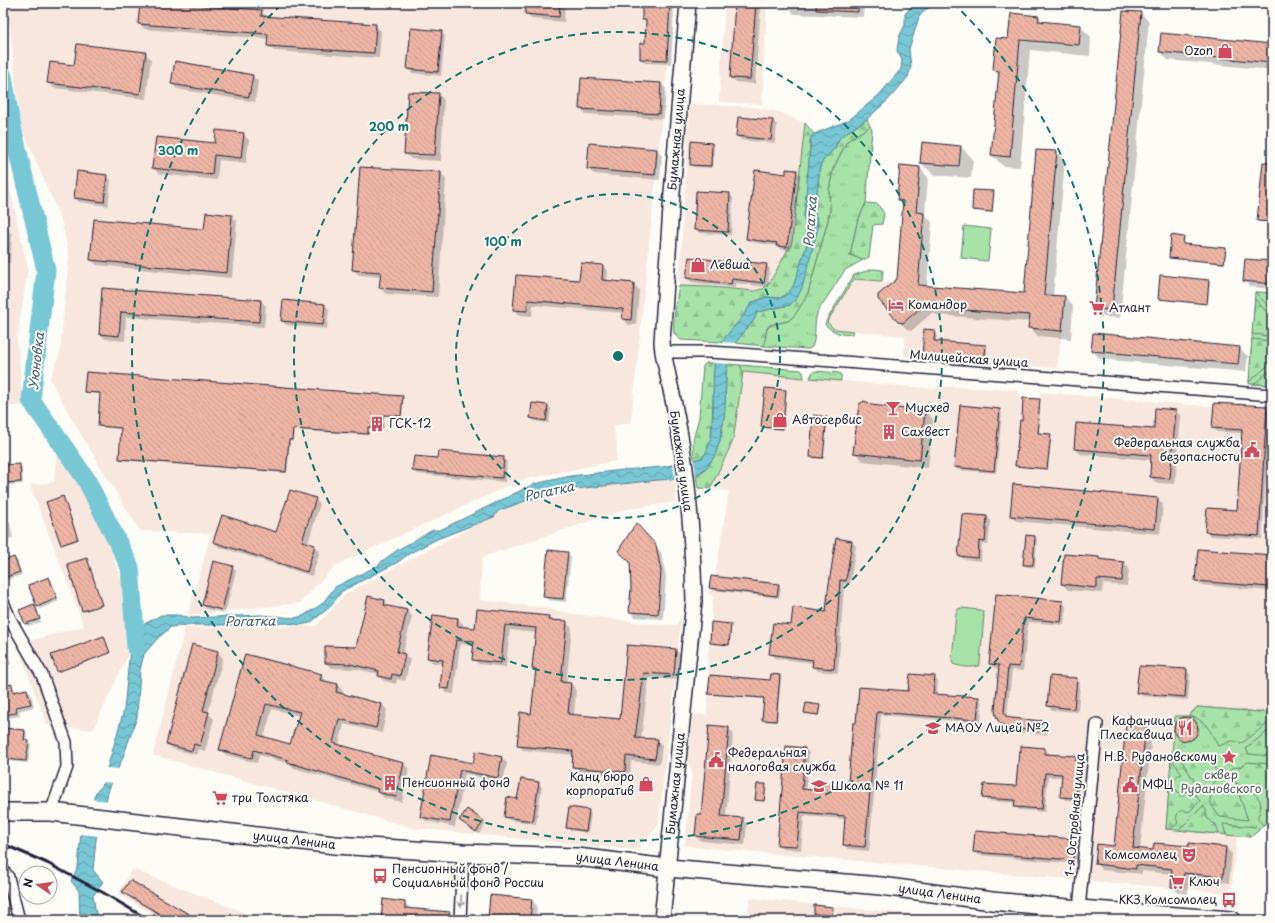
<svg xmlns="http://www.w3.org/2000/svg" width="1275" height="923" font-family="'Playpen Sans',sans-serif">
<defs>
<pattern id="grass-tufts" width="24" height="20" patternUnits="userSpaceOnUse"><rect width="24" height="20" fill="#a7e3a8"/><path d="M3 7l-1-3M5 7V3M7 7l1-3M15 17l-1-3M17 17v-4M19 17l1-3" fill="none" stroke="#8fc292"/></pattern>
<pattern id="forest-firs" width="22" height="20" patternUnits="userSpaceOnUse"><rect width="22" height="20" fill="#a7e3a8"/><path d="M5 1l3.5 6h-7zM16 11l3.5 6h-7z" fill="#8fc292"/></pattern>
<pattern id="water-waves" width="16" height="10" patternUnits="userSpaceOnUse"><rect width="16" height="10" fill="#78c7d5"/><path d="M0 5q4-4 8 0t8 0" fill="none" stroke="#62a1ae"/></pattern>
<pattern id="building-back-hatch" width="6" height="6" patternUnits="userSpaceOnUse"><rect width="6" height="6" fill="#eeb5a5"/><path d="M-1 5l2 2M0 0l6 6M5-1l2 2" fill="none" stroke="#cc9b8f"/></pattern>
</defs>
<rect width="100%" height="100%" fill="#fdfcf7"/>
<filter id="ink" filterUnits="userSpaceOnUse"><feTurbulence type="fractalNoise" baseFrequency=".025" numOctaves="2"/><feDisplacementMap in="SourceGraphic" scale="8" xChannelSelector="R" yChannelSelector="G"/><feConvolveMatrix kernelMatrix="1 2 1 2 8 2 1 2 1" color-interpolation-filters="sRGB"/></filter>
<g filter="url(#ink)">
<path fill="#f8e7de" d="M3,3h668l-5,74 -35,345 -18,4 4,19 -1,16 -95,19 -185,85 -36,38 -112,12 23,-81 -71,-3 -62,-101 -28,-51 10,-26 9,-97 -8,-37 -41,-95 -10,-97 -7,-12z
M725,3h42l-5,101 -43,-2z
M1071,3h28v5l-29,-2z
M690,104l62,3 26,5 27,11 -13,119 -22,40 -7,7 -9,2 -43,-4 -32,-1z
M3,158l25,111 -11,69 6,67 -20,2z
M854,279l64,6 -1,21 108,9 2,-22 38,3 -3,35 -5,37 -153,-11 1,-21 -71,-7 -8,-7z
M743,372l193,17 2,-3 79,4 6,8v10l16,1 1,-17 164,14h9l1,-3 53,3v7h5v300l-75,-6 -31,122 71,7 -6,57 -546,-47 7,-77 -4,-6 4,-46 2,-3 13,1 3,-40 -3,-6 6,-72 -4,-4 2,-17 4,1 14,-86 -19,-2 23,-48z
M57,449l28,32 41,112 6,53 -39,84 -46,-5 -30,-81 67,-18 -54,-141 24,-3z
M675,477l1,25 -49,7 -145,48 -2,43 60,7 35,7 84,11h17l5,-7 -10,97 -13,111 -22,24 -222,-22 -261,-73 32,-127 131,-2 31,-33 185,-98z
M132,869l131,51h-100l-45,-26z
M750,898l175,17 63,4 -241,1z"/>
<path fill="url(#grass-tufts)" stroke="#648272" d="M870,126l2,4 -6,73 -9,20 -7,32 13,5 -18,10 -27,41c-5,10 -1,25 -6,36l-4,2 -44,-3c2,-23 3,-20 24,-25l20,-28 20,-73 2,-10 -1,-20 4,-21 14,-28z
M873,269l10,1 -1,11 -28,-2 -27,43 7,7 19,2 -1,3c-11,2 -18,-2 -27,-9l1,-4 28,-46z
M1255,292l17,1v92l-23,-1z
M740,365l61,5 2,2 1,6 -61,-6z
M815,371l24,2 2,2v6l-31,-3 2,-5z
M1197,707l75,6v104l-21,20 -85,-8 9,-113h14z"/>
<path fill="url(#forest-firs)" stroke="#648272" d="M867,119l3,7 -23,15 -14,28 -4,21 1,20 -2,10 -20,73 -11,19 -4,5 -5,4 -18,4 -3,3 -3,18 -29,-3 19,-23 3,-8 33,-7 28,-80 -3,-13 5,-47 6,-8 9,-9 4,-9 4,-4z
M805,123l9,11 -4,6 -1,31 -5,45 3,28 -14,44 -7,7 -6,3 -14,-1 -15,6 -5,10 -25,29 -40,-2c-2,-2 -5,-4 -7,-7 -2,-8 3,-37 5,-47l32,1 43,4 9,-2 7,-7 22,-40z
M866,203l12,1 6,10 -2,10 -9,1 -4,32 -6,3 -13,-5 7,-32z
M1255,292l17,1v17z
M1255,299l17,19v18l-20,-2z
M1252,339l20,2v21l-23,20z
M706,363h9l-4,77 -5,13 -5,5 -7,2 -1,-20 6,-23 4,-51z
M727,364l13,1 3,7 -10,69 -23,48 -12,-1 -2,-13c4,-2 8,-4 10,-7 22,-22 18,-75 21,-104z
M1272,369v16l-18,-1z
M1197,707l75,6v7l-31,24c-11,-7 -13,0 -23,2 -8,-15 -11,-26 -29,-30z
M1272,728v28l-24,-2 -2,-6z
M1181,757l32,2 1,9 6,5 -16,23 -23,-36z
M1171,758l11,16c-19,5 -4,29 9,14l9,13 -11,11 -6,-2c-6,2 -8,7 -5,13l-7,6h-5z
M1246,762l26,2v53l-9,8 -6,-7c8,-16 2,-24 -13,-30 -3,-1 -6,-3 -8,-5 -4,-2 -9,-2 -13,-3l10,-13c6,1 9,0 13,-5z
M1221,788h11l6,4 10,28 -28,-3c-9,-11 -17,-21 1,-29z
M1203,806l3,4 1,8 5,5 4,1 3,10 -40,-4z
M1223,824l33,3 3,3 -8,7 -25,-2z"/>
<path fill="#a7e3a8" stroke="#648272" d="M964,226l27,3 -3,32 -27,-3z
M961,608l19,2 3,2 1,3 -4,47 -1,4c-7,2 -19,1 -26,-2l-1,-3 4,-48 2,-4z"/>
<path fill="url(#water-waves)" stroke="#568597" d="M914,3h23l-2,2 -9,4 -7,8 -10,32 2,18 -3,10 -20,23 -21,19 -24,16 -4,4 -4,9 -9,9 -6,8 -5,47 3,16 -16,60 -5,10 -7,7 -33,7 -3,8 -24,29 -4,25 -1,37 -5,29 -5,16 -9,12 -10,7 -19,4 -19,1 -101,11 -32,10 -27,10 -4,6 -57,22 -27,14 -12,9 -56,29 -12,16 -20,16 -10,2 -13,-2 -54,2h-45l-17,2 -13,11 -14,16 -4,16 -3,47 -14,40 -14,32 -13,50 -3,31 10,12 -10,14 4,24h-17l-1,-29 -8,-10 7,-14 3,-34 15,-41 6,-6 22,-76 7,-71 10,-13 20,-11h16l15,3 68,-3 35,3 8,-2 19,-12 13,-17 44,-22 3,-4 17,-12 34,-19h7l94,-46 37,-8 52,-6 40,-3 39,-9c17,-18 8,-73 13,-99 4,-23 26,-34 36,-56l15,-6 12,1 5,-1 3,-2 7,-8 14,-43 -3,-28 7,-79 3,-3 35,-14 30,-25 22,-26 1,-9 -5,-9 2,-14 6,-12v-11z"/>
<path fill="#fdfcf7" d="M719,342l18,1 -5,7 -3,14 -16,-1v-4z
M694,458l2,19 -21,4 -2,-18z
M105,768l15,1 -6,14 -13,-1z
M91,799l17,2 -9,35 -20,-2z"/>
<path fill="#0003" fill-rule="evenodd" d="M141,3l120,8 6,6 108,8 6,6 -2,27 -105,-7 -6,-5 1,-7 -124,-10 -6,-5z
M527,3h38l-1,19 -33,-3 -5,-6z
M618,3l52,1 4,4 -3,56 -26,-1 -4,-4 5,-15 1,-21 -4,-4v-12l-23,-2z
M736,3h25l-6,81 -19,-2 -5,-5z
M789,3h75l-1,14 -69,-3 -5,-6z
M1245,3h27v5l-24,-2z
M1141,13l8,9 -29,296 -17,-1 -8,-9z
M1038,16l7,7 35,3 11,11 -1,19 -60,-6 -10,117 -17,-1 -11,-11 7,-79 -5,-6 15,-30z
M441,32l4,4 -4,40 -29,-3 -4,-4z
M1272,45v25l-104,-10 -8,-8z
M145,53l6,6 -5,40 -92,-11 -6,-5 27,-16z
M252,76l6,5 -3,21 -78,-13 -5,-6z
M661,84l5,5 -2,30 -78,-5 -6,-5z
M438,94l6,6 -3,61 -30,-2 -6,-6z
M773,121l4,4 -2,18 -34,-3 -4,-4z
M243,134l6,6 -3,23 -27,-3 -2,20 -58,-6 -6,-6z
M692,142l20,1 2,3 -1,22 -20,-1 -2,-3z
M590,144l67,6 5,5 -2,25 -66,-6 -6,-5z
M961,147l12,12 -2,19 -37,-3 -13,-12z
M1057,152l8,9 -12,135 12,1 8,9 -2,33 -33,-3 -8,-8v-6l-94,-7 -3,-3 -22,19 -3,-1 -9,-8 -1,-43 6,-74 -6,-5 22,-32 8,9 -3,38 7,7 -5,64 98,8z
M796,171l4,4 -9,76 -10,-2 -3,-3 -27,-4 -4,-4 39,-63z
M441,173l5,6 -8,118 -52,-3 -6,-6 1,-11 -22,-2 -6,-5z
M107,176l4,4 -3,26 -29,-4 -4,-4z
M974,191l20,2 -2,20 -19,-3z
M729,194l4,4 -2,37 -32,-2 -4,-4z
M231,216l6,5 -5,57 -135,-13 -6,-5 114,-29z
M3,228l4,1 5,5 -2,29h-7z
M1182,249h43l1,1 -1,14 -55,-6z
M1272,262v27l-22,-2 -6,-6z
M766,265l4,4 -2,18 -33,-4v5l-44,-6 -4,-4z
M603,266l5,5 -1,11 27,2 5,6 -3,35h-7l-6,-6 1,-6 -91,-8 -1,11 -13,-1 -5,-6 3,-33 63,5z
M1161,277l48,4 1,1 -2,22 -48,-5 -1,-1z
M103,289l157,11 6,6 -2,21 -138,-10 -1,24 -20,-2 -5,-5z
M325,305l4,4 -2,20 -41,-4 -4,-4z
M935,331l2,2 -1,9 49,4 2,2 -1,16 -61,-4 -2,-2z
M1239,348l9,8 -2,16 -146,-13 -8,-9z
M786,391v1l-3,38 -20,-2 -1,-1z
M85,392l317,5 1,1 -1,18 -18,-1 -1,14 -14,-1v7l-75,-5 -1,11h-3l-3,32 -166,-13 -1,-1 2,-30 -22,-2 -1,-1 2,-32 -15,-1z
M1039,400l1,1 -1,33 12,2 -3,33 -31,-3 6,-44z
M533,404l15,2 3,3 -2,14 -15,-2 -3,-3z
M870,406l44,5 9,-2 9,9 1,2 -5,48 -65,-7 -9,-9z
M1266,407l4,4 -8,128 -52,-3 -3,-4 31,-21 4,-78 -25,-1 -4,-4z
M999,410l3,3 -6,60 -38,-3 -3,-3z
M1176,411l5,5 -6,68 -19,-1 -5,-6 1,-17 -72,-6 -5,-5 80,-19z
M826,418l1,1 -4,40 -11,-1 -1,-1z
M503,458l4,4 -2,20 -88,-8 -3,-3 24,-12z
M20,465l2,3 1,16 -15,1 -3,-3z
M63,497l16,43 -16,5 -1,-1z
M315,499l5,5 -12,39 7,3 5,5 -8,25 -93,-29 -5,-5 63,-8z
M1158,499l5,5 -3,30 -144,-13 -5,-6z
M963,515l24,2 4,4 -3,24 -6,-1 -1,17 -18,-2 -4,-4z
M8,521l2,2 3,15 -10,2v-18z
M641,530l20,22 5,25 -3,42 -28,-2 -5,-6z
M1035,537l2,2 -2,28h-8l-3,-3z
M852,542l4,4 -6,39 -6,-1 -6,89 -20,-2 -5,-4 1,-4 -40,-5 -4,-5 22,-27 35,-13z
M567,553l4,4 -5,45 -18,-2 -4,-4z
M1065,555l34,3 3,3 22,2 5,5 -2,18 -24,-2 -1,9 -34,-3 -6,-6z
M1272,556v35l-72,-6 -4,-4z
M14,558l3,2 5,15 -16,5 -3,-4v-14z
M87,560l15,46 -18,6 -1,-1z
M232,567l4,4 -11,42 -18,-4 -4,-4z
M48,578l3,3 8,20 -19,8 -2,-3z
M778,585l3,3 -2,10 -66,-8 -3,-3z
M996,595l66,7 4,4 -2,19 -36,-3 -5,49 -11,-1 -5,45 2,3 34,4 4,4 -1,9 -31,-3 -6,-2 -5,-4 -4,-57 -6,-1 -4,-4z
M385,601l4,6 18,4 5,5 -9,38 7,6 -5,21 -8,-2 -1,5 -12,-3 -5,-5v-2l-23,-5 -25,-1 -5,-5 31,-15z
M34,606l3,2 4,14 -13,4 -2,-2 -5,-14z
M548,617l5,4 13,1 6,6 -6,56h5l5,5 -2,27 47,4 7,-74 48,4 5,5 -3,25 -29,-2 -8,61 16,1 5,5 -2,19 -29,-3 -1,16 -52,-5 -5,-5 1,-12 -51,-5 -5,-5 14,-30 4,-43 -3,-4 4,-35 -27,-3 -4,37 -28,-3 -5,-5 1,-13 -14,-2 -6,50 -8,-1 -5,-6 3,-23 -11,-1 -5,-5 30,-39 5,5v4l13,1z
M730,625l1,1 -2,19 -18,-2z
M6,651l2,3 3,10 -8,3v-15z
M218,652l5,6 -15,55 6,6 -9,32 -6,-2 -2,6 -24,-6 -6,-5z
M246,655l75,20 6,6 -1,1 11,3 6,6 -1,3 40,10 5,6 -5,23 -38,-9 -5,21 35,12 30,7 5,5 -7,33 -18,-4 -6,-6 -84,-24 -4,-4 -31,-9 -2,8 -31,-8 -6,-6zM272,709l28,7 -9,30 -27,-8z
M1186,670l4,4 -2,26 -46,-4 -4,-4z
M779,676l2,1 -4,45 -13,-1 -1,-2 2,-20 -55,-5 -1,-1 62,-12z
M934,677l4,4 -1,14 41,3 4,4 -1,21 -100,-8 -12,136 -21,-2 -4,-4 2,-26 -42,-3 -3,34 -19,-2 -4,-4 27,-95 4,4 -3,38 18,1 25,-7 8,-61 3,-36 49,5z
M1076,679l4,4 -2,29 -26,-2 -4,-4z
M11,685l4,4 1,4 11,-3 4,4 3,13 -15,4 1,5 -17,3v-32z
M820,706v1l-1,9 -14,-3z
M1175 729a12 12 0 1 1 24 0a12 12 0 1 1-24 0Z
M1146,727l6,6 -12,117 14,1 36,-4v-3l36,4 6,6 -3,29 -40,-4 -1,15 -10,-1 -6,-7 1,-12 -31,-3v3l-40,-4 -6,-6 19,-17z
M728,728l5,5 -7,85 16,1 5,5 -2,21 -44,-4 -5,-5z
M3,729l22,2 2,2 -1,8 5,3 -3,19 -20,-2 -2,-3 2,-18h-5z
M1045,749l4,4 -1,3 28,1 4,4 -2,29 2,2 -1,9 -14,-1 -4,-4 1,-19h-14l-3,35 -26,-2 -4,-4 1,-3 -29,-2 -4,-4 34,-9z
M432,756l42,8 28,-6 5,5 -4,19 -38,-8 -10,53 -29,-6 -5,-5z
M538,783l4,4 -6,37 -27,-4 -4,-3 13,-17z
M765,785l1,1 -1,15h-8l-1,-1z
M588,811l3,3 -3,19 -18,-3 -3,-3z
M463,822h21l2,2 -7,10z
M1074,840l4,4 -1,20 -99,-9 -4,-4z
M124,892l73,28h-29l-40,-23z
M531,900l6,5 -1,15h-47z
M405,903l4,4v2l40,4 4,4v3h-71z
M833,907l1,1 -1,8 -18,-3z"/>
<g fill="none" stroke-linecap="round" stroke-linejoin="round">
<path stroke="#78c7d5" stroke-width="19" d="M3,76l7,43 36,151 -15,130 55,79 44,88 6,81"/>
</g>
<path fill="url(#building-back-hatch)" stroke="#22223b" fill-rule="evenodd" d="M140,3h25l97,7 -1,6 115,8 -2,29 -107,-7 1,-12 -130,-10z
M526,3h34l-1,14 -34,-3z
M642,3h28l-3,57 -27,-1v-16h5l1,-23h-4z
M735,3h21l-6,76 -20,-1z
M816,3h42v9l-42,-2z
M1123,11l18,1 -29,298 -18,-1z
M1011,13l28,3 -1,5 43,4 -2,20 -59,-5 -10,117 -19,-2 8,-84 -6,-1 3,-32 12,1z
M411,28l31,3 -4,41 -31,-3z
M1161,33l111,11v19l-113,-11z
M77,44l69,8 -6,42 -93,-11 3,-21 24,3z
M175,61l78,14 -4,22 -78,-13z
M581,78l80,5 -2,31 -80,-5z
M408,92l31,1 -4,62 -31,-1z
M738,117l35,3 -2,20 -35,-4z
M216,130l28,3 -3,25 -27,-3 -2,20 -60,-7 4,-31 59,6z
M691,141l21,2 -1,23 -21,-1z
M922,142l39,4 -2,20 -39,-3z
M589,143l68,6 -2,26 -68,-6z
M1036,150l21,1 -13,144 21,1 -3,35 -34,-3 2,-13 -104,-8 1,-5 -24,21 -5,-1 -20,-23v-4l19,-16 6,-78 -6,-1 3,-35 20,2 -4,45 8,1 -6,72 106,8z
M1263,162l9,1v59l-15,-1z
M360,167l81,5 -9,120 -53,-4 2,-16 -29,-2z
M786,169l11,1 -10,77 -11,-1 1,-3 -31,-4 9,-69 31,4z
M77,171l30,4 -3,27 -30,-4z
M973,190l21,1 -2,21 -20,-2z
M696,191l34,2 -2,39 -34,-2z
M206,212l26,3 -5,58 -137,-13 4,-41 110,10z
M1171,235l13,2 -1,7 43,4 -2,15 -55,-5z
M689,257l48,6 1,-2 29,3 -3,19 -32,-4 -1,5 -45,-6z
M1245,259l27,2v23l-29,-3z
M581,263l22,2 -1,15 32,3 -3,37 -9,-1 1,-10 -95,-9 -1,11 -14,-1 3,-35 63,5z
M1160,275l49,5 -2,24 -49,-5z
M102,288l159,12 -2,22 -138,-10 -2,24 -20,-2z
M283,300l42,4 -2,21 -42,-4z
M924,329l11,1 -1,11 52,4 -2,18 -62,-5z
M1093,333l147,14 -2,17 -147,-13z
M86,372l317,24 -2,20 -18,-1 -1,13 -14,-1v7l-75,-5 -1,11h-3l-3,32 -167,-13 2,-31 -23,-2 2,-33 -16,-1z
M765,388l21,2 -3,39 -22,-2z
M1023,398l17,1 -2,23 1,1 -1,10 13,1 -4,35 -32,-3 5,-46 2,1z
M864,401l5,2 2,2 43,5 5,-4 5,2 1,3 -5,49 -67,-7 6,-49z
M532,403l16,2 -2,16 -16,-3z
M1214,403l53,3 -8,130 -54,-4 2,-24 30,2 5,-80 -30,-2z
M960,405l40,4 -6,62 -40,-4z
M1155,408l21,2 -6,69 -20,-2 1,-22 -77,-6 2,-26 78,6z
M813,415l14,2 -4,41 -13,-1z
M438,451l66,6 -2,21 -90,-7 2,-15 23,2z
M20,464l1,18 -17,1 -1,-18z
M1013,484l145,14 -3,31 -145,-13z
M290,490l26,8 -14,43 13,4 -8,27 -94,-30 9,-27 54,17z
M63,496l15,43 -17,6 -15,-43z
M962,514l25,2 -2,26 -6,-1 -1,17 -20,-2z
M636,523l20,22 5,26 -3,43 -29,-2 2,-24 -1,-26 -12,-11z
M1026,535l9,1 -2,29h-10z
M836,538l16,3 -6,40 -6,-1 -6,89 -22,-2 1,-7 -44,-6 4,-31 18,2 2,-18 33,5 2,-22z
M1198,549l74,6 -3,32 -74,-6z
M548,550l20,2 -5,47 -20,-2z
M1064,554l35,3v2l25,3 -2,19 -25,-2v9l-36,-4z
M14,557l6,15 -17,6v-17z
M87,558l15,47 -20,6 -15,-47z
M213,561l20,5 -11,44 -20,-5z
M711,576l68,8 -2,12 -68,-8z
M49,577l8,21 -20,9 -9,-22z
M996,594l67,7 -2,21 -37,-4 -5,49 -11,-1 -4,45v2l3,4 4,1 32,3 -1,10 -32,-3 -6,-2 -5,-4 -3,-6 -1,-6 4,-45 -10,-1z
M368,596l17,4 -1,5 23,5 -10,42 8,2 -5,22 -8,-2 -1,5 -13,-3 1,-5 -29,-7 -25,-1v-17l31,1z
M34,604l6,15 -15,5 -6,-14z
M477,609l72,7 -1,4 19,1 -6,61 10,1 -3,31 52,5 7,-74 49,4 -2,26 -30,-2 -9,65 23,1 -3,20 -29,-3 -1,16 -53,-5 1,-16 -56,-5 3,-34 11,2 5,-45h-4l4,-41 -31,-3 -4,38 -29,-3 2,-19 -18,-1 -7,49 -9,-1 3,-28 -16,-2 6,-43 25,3 -1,8 18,2z
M711,622l20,2 -2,21 -19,-2z
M104,636l6,17 -53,19 -6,-17z
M192,644l26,7 -15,60 6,1 -9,34 -6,-2 -2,7 -26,-7z
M245,654l77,20 -2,6 18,4 -2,8 46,12 -6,24 -37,-9 -6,24 40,11v1l31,8 -8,34 -19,-5 1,-3 -91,-27 1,-2 -34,-10 -2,8 -33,-8zM266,704l34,8 -10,32 -32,-9z
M1139,666l48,3 -2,28 -49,-4z
M771,674l9,1 -4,46 -14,-1 2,-22 -56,-4 2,-19 60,5z
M910,674l25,2 -2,18 46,3 -2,23 -100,-8 -12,135 -22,-2 2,-29 -45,-4 -3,34 -20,-1 9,-99 19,2 -3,41 21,2 1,-9 24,1 5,-60h3l3,-36 49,4z
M1050,676l27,2 -3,31 -27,-3z
M12,684l1,8 14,-3 4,15 -15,3 1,6 -14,2v-29z
M806,703l14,2 -2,10 -14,-2z
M1174 729a12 12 0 1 1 24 0a12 12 0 1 1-24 0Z
M1126,724l20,2 -13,122 20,2 1,-7 35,3v-3l37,4 -3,30 -39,-4 -2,15 -11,-1 1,-18 -36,-4v4l-41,-5 2,-20 17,2z
M709,725l20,2 -8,89 22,2 -2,22 -46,-4 2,-22 4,1z
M3,728l22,2 -1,10 5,1 -3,20 -21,-2 2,-21h-4z
M1021,746l24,2v6h1l30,2 -1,31h2l-1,11 -16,-1 2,-23 -17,-1 -3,36 -28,-2 1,-7 -33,-2 2,-14 32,2 3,-35 2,1z
M476,751l26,6 -4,21 -38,-8 -10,52 -30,-5 11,-62 42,8z
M521,779l18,3 -6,39 -29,-4 3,-20 10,2z
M757,784h9l-2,17 -9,-1z
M569,807l20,3 -3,21 -20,-3z
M467,809l17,12 -8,11 -17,-12z
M975,831l100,8 -2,21 -100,-8z
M130,880l69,40h-29l-48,-28z
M490,895l42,4 -2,21h-42z
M383,899l22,3v6l45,4 -1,8h-68z
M814,905l19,2 -1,9 -18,-2z"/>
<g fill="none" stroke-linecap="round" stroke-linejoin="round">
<defs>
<path id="street" d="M663,352h46l32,2 531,41
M3,602l7,17 32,56 24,67 1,25 -16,45
M3,870l5,7 10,39 -2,4
M1079,909l18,-185
M460,920l3,-67"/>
<g id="secondary">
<path id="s1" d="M662,920l32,-319c-1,-49 -4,-98 -11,-147 -5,-34 -13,-68 -20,-102l-1,-10 10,-149 16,-190"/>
</g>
<g id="primary">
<path id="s2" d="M3,812h48l284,33 128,8 114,4 91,11 213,18 111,15 87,8 153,11"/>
</g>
</defs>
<use href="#street" stroke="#22223b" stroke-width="14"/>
<use href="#secondary" stroke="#22223b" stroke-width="18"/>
<use href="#primary" stroke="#22223b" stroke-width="20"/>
<use href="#street" stroke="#fdfcf7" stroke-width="11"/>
<use href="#secondary" stroke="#fdfcf7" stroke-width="15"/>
<use href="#primary" stroke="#fdfcf7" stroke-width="17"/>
<path stroke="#22223b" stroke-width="3" d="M3,844l44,19 55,29 47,28"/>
</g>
<defs><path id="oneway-shaft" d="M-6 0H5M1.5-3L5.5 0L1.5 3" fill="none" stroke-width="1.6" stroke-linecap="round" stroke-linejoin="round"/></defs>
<use stroke="#9a9aa2" href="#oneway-shaft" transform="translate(461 901) rotate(93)"/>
</g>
<g fill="none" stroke="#0f766e" stroke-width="2" stroke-dasharray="7 5">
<circle cx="618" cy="356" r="162"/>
<circle cx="618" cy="356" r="324"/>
<path d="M953 3A486 486 0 1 1 283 3"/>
</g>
<defs>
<symbol id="shop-bare" viewBox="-9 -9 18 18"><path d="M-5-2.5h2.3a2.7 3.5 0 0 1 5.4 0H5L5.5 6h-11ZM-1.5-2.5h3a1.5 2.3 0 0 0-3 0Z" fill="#d1495b" stroke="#fdfcf7" stroke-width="2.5" paint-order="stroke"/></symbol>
<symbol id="hotel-bare" viewBox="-9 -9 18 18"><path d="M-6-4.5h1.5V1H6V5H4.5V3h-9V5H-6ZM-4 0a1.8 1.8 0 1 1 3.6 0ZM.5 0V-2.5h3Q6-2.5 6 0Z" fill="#d1495b" stroke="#fdfcf7" stroke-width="2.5" paint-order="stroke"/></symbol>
<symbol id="supermarket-bare" viewBox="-9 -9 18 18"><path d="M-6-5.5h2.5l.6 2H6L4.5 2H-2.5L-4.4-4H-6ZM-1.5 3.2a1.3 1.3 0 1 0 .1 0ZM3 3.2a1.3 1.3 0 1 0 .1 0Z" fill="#d1495b" stroke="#fdfcf7" stroke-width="2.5" paint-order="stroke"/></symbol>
<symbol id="bar-bare" viewBox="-9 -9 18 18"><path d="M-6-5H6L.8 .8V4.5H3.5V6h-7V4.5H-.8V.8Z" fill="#d1495b" stroke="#fdfcf7" stroke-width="2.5" paint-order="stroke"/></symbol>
<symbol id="building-bare" viewBox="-9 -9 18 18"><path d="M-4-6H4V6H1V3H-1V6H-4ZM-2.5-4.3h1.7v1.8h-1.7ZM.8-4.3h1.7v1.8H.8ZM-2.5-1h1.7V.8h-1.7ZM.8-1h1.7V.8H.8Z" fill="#d1495b" stroke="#fdfcf7" stroke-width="2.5" paint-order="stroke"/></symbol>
<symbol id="civic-bare" viewBox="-9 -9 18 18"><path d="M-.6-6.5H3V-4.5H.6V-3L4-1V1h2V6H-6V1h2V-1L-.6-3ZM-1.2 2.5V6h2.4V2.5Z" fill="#d1495b" stroke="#fdfcf7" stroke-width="2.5" paint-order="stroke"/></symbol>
<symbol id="school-bare" viewBox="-9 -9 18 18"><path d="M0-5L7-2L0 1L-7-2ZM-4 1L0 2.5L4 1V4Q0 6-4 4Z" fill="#d1495b" stroke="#fdfcf7" stroke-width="2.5" paint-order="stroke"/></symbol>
<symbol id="restaurant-bare" viewBox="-9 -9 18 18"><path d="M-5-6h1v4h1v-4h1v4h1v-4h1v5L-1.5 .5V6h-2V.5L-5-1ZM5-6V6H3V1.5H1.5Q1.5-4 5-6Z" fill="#d1495b" stroke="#fdfcf7" stroke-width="2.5" paint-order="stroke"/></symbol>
<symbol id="sight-bare" viewBox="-9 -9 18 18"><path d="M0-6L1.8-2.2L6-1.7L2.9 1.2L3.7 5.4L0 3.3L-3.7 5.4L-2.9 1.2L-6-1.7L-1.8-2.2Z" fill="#d1495b" stroke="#fdfcf7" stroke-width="2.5" paint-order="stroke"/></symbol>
<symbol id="theatre-bare" viewBox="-9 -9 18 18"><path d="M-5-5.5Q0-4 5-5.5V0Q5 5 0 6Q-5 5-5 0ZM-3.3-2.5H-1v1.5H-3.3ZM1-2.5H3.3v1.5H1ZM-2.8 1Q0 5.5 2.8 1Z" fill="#d1495b" stroke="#fdfcf7" stroke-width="2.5" paint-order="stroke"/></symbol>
<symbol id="bus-bare" viewBox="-9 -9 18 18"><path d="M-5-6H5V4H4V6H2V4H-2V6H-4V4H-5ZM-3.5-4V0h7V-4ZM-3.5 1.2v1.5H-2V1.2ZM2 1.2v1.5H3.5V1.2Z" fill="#d1495b" stroke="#fdfcf7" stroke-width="2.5" paint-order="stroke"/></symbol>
</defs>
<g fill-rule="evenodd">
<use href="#shop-bare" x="1214" y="40" width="22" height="22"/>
<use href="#shop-bare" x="687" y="254" width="22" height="22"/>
<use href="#hotel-bare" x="885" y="294" width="22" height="22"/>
<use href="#supermarket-bare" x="1086" y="297" width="22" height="22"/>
<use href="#bar-bare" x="882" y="397" width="22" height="22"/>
<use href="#shop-bare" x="769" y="409" width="22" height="22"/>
<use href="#building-bare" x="366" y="413" width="22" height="22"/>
<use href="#building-bare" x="878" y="421" width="22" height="22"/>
<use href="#civic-bare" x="1241" y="439" width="22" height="22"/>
<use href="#school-bare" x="922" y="717" width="22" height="22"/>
<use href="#restaurant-bare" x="1174" y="717" width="22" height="22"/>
<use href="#sight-bare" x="1218" y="746" width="22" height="22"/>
<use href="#civic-bare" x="705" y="749" width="22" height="22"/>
<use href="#building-bare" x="379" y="772" width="22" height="22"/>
<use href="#shop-bare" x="635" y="773" width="22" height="22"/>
<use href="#civic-bare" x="1119" y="774" width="22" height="22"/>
<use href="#school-bare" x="808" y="775" width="22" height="22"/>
<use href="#supermarket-bare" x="209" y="787" width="22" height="22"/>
<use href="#theatre-bare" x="1178" y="844" width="22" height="22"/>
<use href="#bus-bare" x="369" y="865" width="22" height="22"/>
<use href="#supermarket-bare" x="1166" y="871" width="22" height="22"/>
<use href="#bus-bare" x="1218" y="889" width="22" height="22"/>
</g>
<g text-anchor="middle" stroke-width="4" stroke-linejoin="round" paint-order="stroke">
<g font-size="12" fill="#22223b" stroke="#fdfcf7" text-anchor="start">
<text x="1213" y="55" text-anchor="end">Ozon</text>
<text x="710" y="269">Левша</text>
<text x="908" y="309">Командор</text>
<text x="1109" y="312">Атлант</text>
<text x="905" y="412">Мусхед</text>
<text x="792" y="424">Автосервис</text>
<text x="389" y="428">ГСК-12</text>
<text x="901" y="436">Сахвест</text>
<text x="1240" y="447" text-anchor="end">Федеральная служба<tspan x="1240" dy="14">безопасности</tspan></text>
<text x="1173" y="725" text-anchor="end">Кафаница<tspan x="1173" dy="14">Плескавица</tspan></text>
<text x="945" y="732">МАОУ Лицей №2</text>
<text x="728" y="757">Федеральная<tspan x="728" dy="14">налоговая служба</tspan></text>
<text x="1217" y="761" text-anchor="end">Н.В. Рудановскому</text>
<text x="634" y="781" text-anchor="end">Канц бюро<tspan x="634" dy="14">корпоратив</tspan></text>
<text x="402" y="787">Пенсионный фонд</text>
<text x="1142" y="789">МФЦ</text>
<text x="831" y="790">Школа № 11</text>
<text x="232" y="802">три Толстяка</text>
<text x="1177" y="859" text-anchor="end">Комсомолец</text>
<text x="392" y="873">Пенсионный фонд /<tspan x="392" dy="14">Социальный фонд России</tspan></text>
<text x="1189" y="886">Ключ</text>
<text x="1217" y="904" text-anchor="end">ККЗ Комсомолец</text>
</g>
<g font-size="12" fill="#22223b" stroke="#fdfcf7">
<text dy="4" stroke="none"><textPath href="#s1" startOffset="785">Бумажная улица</textPath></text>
<text transform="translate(969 359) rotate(4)" y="4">Милицейская улица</text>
<text transform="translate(681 461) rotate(82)" y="4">Бумажная улица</text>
<text dy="4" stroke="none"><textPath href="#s1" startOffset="137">Бумажная улица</textPath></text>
<text transform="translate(1075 815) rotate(-85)" y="4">1-я Островная улица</text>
<text dy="4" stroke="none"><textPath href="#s2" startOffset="293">улица Ленина</textPath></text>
<text dy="4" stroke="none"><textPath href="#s2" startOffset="617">улица Ленина</textPath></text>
<text dy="4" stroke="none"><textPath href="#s2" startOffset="941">улица Ленина</textPath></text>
</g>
<g font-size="12" fill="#4a5c5c" stroke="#fdfcf7">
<text x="1221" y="779">сквер<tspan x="1221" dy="14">Рудановского</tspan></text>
</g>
<g font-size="13" font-style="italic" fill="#405c71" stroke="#fdfcf7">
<text transform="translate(810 222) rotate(-86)" y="5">Рогатка</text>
<text transform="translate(36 361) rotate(-84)" y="5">Уюновка</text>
<text transform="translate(549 491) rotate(-12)" y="5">Рогатка</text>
<text transform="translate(250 621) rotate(-1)" y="5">Рогатка</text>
</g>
</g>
<circle cx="618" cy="356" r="6" fill="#0f766e" stroke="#fdfcf7" stroke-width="2"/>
<g font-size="12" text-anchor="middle" font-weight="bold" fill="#0f766e" stroke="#fdfcf7" stroke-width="4" stroke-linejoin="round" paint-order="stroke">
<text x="389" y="131">200 m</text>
<text x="178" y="155">300 m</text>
<text x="503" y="246">100 m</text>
</g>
<rect width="1275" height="923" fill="none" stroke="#fdfcf7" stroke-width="16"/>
<rect x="8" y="8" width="1259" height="907" fill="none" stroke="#22223b" stroke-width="1.5" filter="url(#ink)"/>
<g transform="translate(38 885) rotate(283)"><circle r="19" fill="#fdfcf7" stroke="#a5a5ac"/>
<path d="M0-3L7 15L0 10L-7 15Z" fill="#d1495b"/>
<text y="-6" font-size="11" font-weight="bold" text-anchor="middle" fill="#22223b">N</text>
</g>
</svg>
